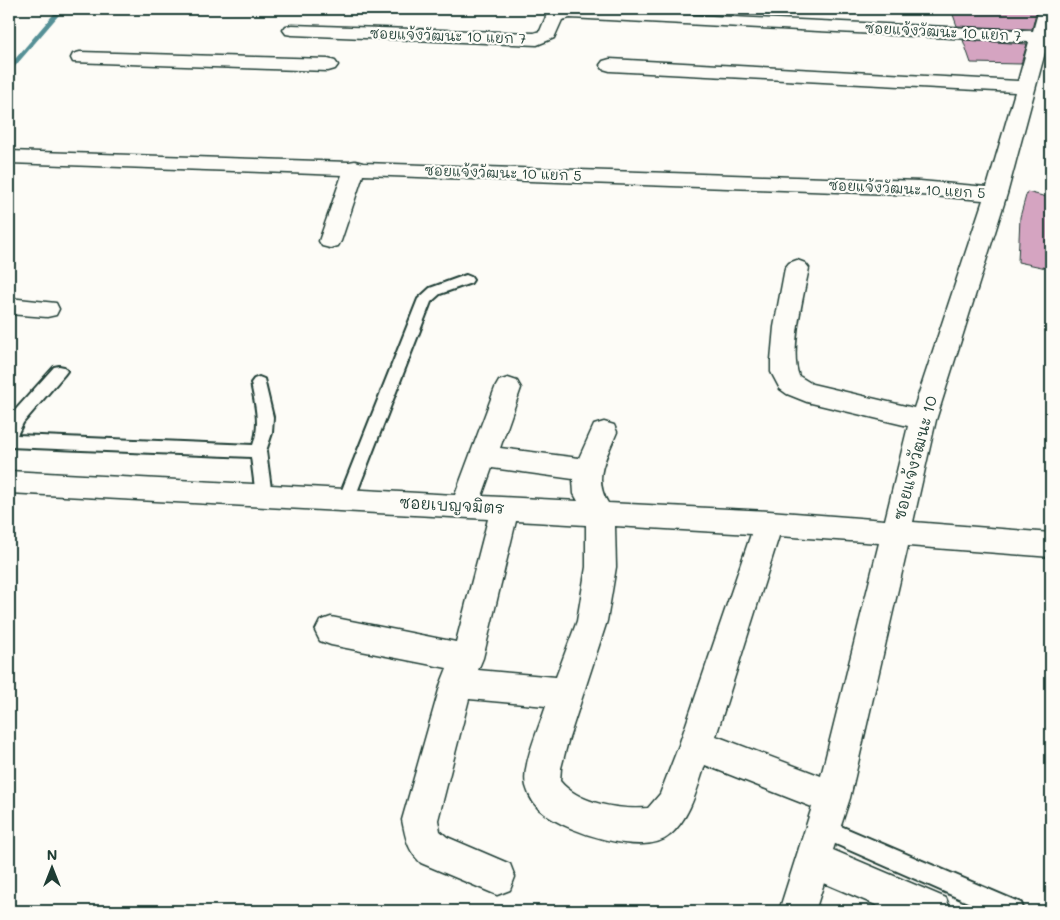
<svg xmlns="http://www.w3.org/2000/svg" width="1060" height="920" font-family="Mali,'Playpen Sans Thai',sans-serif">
<rect width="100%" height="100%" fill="#fdfcf7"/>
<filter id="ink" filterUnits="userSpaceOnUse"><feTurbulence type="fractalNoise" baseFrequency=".02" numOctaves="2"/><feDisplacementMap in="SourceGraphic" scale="10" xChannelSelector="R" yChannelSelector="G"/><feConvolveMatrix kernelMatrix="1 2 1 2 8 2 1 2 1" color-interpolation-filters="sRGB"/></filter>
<g filter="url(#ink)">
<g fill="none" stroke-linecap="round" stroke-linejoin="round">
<path fill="#559096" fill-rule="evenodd" d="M58,9h6l-53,62 -2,1v-6z"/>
</g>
<path fill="#d5a4c1" stroke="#1f3d34" d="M951,9h86l-5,20 -75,-3z
M963,40l64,4 -6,20 -50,-1z
M1027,192l24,6v71l-33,-7 2,-45z"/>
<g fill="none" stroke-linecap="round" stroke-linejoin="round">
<defs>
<path id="service" d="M466,275l5,2 2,3 -2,3 -31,11 -9,8 -77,198 -2,5 -6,2 -6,-2 -2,-5 80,-201 12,-11z
M59,366l5,1 3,4 -3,4 -41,48 -6,12 236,10c8,-21 2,-41 -2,-62l3,-4 5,-2 5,2 9,38 -1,16 -6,18 6,45 -2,5 -6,2 -6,-2 -2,-5 -5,-39 -242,-10v-28l1,-3 44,-49z
M822,818l199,85 3,8h-36l-173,-76 -3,-7 3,-7z"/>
<path id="minor" d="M564,9l469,22 6,-22h12v21l-44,164 -71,226 -23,102 138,11v24l-143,-11 -58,252 -17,52 113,48 5,13h-61l-66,-28 -9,28h-36l33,-104 -107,-42c-8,24 -15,53 -35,70 -25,23 -102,-3 -125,-21 -9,-6 -16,-17 -19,-28 -5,-20 14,-60 20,-80l-77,-7 -31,121 2,11 7,6 63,27 5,13 -5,13 -13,5 -76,-32c-14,-14 -15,-24 -19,-43l39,-137 6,-15 -116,-23 -11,-4 -5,-10 5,-10 11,-4 125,25 32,-123 -479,-26v-22l446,24 40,-107 4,-7 9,-3 9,3 4,7 -21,60 79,10 15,-33 10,-3 10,3 3,7c-10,25 -25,45 -9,71l161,8 116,9 23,-94 -101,-24 -20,-8 -7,-5 -9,-17v-12l3,-33 11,-59 4,-5 8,-3 8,3 4,5c-5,26 -20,84 -10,108l13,8 102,24 69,-208 -63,-5 -557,-20 -22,66 -3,5 -8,2 -8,-2 -3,-5 23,-66 -333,-12v-12l340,11 6,-1 8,2 557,18 67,6 28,-95 -405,-21 -7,-2 -3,-4 3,-4 7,-2 408,22 11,-39 -459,-24 -8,2 -8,18 -17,7 -245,-10 -6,-1 -3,-4 3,-4 6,-1 242,8 6,-2 8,-19zM492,468l81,11 1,15 4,7 -96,-5zM516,521l70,4v42l-9,54 -21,56 -78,-7 5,-12zM615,526l136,8 -72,211 -19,49 -12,14c-29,2 -69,-4 -88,-27l1,-13 7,-27 39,-120 9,-54zM779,536l100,7 -58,233 -105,-40z
M80,52l248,7 7,2 3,4 -3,4 -7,2 -255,-9 -2,-4 2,-4z
M9,298l47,5 3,6 -3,6 -9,2 -38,-3z"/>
</defs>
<use href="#service" stroke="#1f3d34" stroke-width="4"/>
<use href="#minor" stroke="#1f3d34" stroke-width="3"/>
<use href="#service" fill="#fdfcf7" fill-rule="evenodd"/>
<use href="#minor" fill="#fdfcf7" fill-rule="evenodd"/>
</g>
</g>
<g text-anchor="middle" stroke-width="4.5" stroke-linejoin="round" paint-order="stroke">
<g font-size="14" fill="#1f3d34" stroke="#fdfcf7">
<text transform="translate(943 32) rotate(3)" y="5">ซอยแจ้งวัฒนะ 10 แยก 7</text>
<text transform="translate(448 36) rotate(2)" y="5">ซอยแจ้งวัฒนะ 10 แยก 7</text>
<text transform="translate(503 173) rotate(2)" y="5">ซอยแจ้งวัฒนะ 10 แยก 5</text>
<text transform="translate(907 189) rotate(3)" y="5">ซอยแจ้งวัฒนะ 10 แยก 5</text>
</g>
<g font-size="16" fill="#1f3d34" stroke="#fdfcf7">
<text transform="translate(915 458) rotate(-75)" y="6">ซอยแจ้งวัฒนะ 10</text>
<text transform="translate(452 505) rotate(3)" y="6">ซอยเบญจมิตร</text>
</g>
</g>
<rect width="1060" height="920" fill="none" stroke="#fdfcf7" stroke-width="30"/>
<rect x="15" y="15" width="1030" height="890" fill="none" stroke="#1f3d34" stroke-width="2" filter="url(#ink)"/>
<g transform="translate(52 868)" stroke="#fdfcf7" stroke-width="4" paint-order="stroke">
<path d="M0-4L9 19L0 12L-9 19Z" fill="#1f3d34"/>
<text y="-8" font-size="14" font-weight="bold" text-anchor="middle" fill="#1f3d34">N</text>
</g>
</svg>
